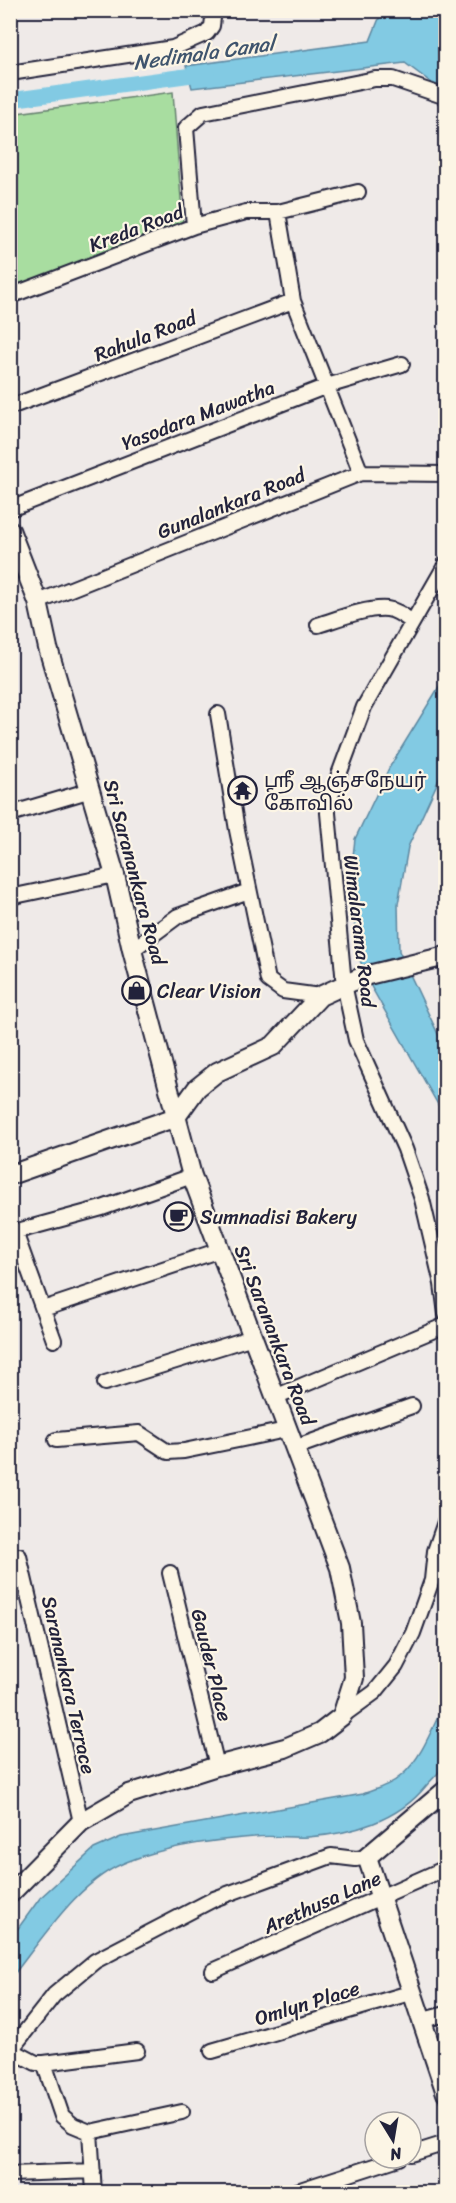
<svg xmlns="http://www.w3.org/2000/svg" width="456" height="2203" font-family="Sriracha,'Noto Sans Tamil',sans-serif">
<rect width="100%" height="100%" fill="#efeae8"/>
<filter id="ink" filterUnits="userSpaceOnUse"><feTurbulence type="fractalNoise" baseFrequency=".0167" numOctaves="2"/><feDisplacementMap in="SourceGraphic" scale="12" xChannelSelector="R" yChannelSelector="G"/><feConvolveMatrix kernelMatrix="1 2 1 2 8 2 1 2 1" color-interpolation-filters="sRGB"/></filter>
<g filter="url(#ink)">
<path fill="#a8dda0" stroke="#65806e" stroke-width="1.5" d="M173,92l10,134 -172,61 -1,-173z"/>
<path fill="#82cae3" stroke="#5c87a0" stroke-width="1.5" d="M382,11h56l7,17v60l-13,-5 -27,-20 -213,25 -6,-22 184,-25z
M445,677v89l-37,81 -10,57 1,47 46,98v68l-81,-143 -8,-29 -5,-71 4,-35 34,-71z
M445,1702c1,13 3,49 1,59 -3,9 -14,18 -20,25 -28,35 -75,48 -118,51 -18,1 -36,-2 -54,0 -41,3 -87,9 -125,24 -50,18 -86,77 -118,117v-40l29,-40 54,-49 27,-12 242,-43c13,-5 28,-9 39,-19 20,-17 31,-49 43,-73z"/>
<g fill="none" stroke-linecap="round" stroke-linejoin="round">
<path stroke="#82cae3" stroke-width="15" d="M10,100l197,-27"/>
<defs>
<path id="street" d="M10,73l163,-25 34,-15 5,-7 2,-16
M278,212l15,89 68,172
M194,226l-8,-98 17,-15 172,-34h18l53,18
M10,296l184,-70 52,-14h32l80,-20
M10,407l283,-106
M10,509l317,-123 75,-22
M446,564l-82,143 -36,97v9l16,171 12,56 49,109 17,50 20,85 4,30
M38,602l323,-129 85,1
M318,625c19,-6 50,-18 69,-16 10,1 18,8 25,13
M218,714l19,116 31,150 15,11 37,5
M10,814l81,-24
M10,897l105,-22
M132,950l46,-34 71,-25
M15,1232l39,108
M10,1233l92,-25 90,-32
M43,1309l177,-59
M105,1383l148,-46
M275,1397l171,-72
M56,1440l83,-7 29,19 16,-1 102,-21
M294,1448l118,-42
M19,1556l62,266
M170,1573l47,193
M342,1716l33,-24 21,-26 17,-33 19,-53 3,-29 11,-32
M213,1971l233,-103
M423,2020l23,-6
M11,2050l25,13h8l18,53 11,9 17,7 4,60
M10,2051l44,-56 41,-34 119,-62 117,-43 25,3 11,-2
M212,2051l201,-59
M44,2063l93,-12
M90,2132l92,-20
M411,2154l35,-11
M10,2174l83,-3
M294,2192l105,-34"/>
<path id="secondary" d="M10,530l28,72 10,46 67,227 17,75 60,226 148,392 11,55 3,55 -12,38 -22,17 -35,15 -68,18 -88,28 -48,28 -71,72
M10,1175l166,-58 21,-29 20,-16 56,-26 47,-50 44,-20 82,-20
M446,1790l-79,67 79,236"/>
</defs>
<use href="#street" stroke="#22223b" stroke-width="18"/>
<use href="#secondary" stroke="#22223b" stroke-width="22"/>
<use href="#street" stroke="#fcf5e5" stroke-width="14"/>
<use href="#secondary" stroke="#fcf5e5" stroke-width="18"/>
</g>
</g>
<defs>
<symbol id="temple-ring" viewBox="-11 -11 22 22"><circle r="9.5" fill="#fcf5e5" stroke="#22223b" stroke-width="1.5"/><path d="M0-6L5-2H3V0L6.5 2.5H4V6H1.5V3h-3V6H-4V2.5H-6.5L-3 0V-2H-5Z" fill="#22223b"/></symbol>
<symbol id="shop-ring" viewBox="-11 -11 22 22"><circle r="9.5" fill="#fcf5e5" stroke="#22223b" stroke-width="1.5"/><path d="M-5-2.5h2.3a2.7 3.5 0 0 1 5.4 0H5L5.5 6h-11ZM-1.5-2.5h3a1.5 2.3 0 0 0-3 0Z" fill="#22223b"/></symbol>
<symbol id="cafe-ring" viewBox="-11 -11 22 22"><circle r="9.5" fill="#fcf5e5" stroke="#22223b" stroke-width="1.5"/><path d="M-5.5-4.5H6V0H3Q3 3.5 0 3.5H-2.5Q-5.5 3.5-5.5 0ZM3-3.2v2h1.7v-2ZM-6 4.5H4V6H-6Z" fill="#22223b"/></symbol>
</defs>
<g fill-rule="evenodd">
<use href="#temple-ring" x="226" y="774" width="33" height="33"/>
<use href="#shop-ring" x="120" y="974" width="33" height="33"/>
<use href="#cafe-ring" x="162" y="1200" width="33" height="33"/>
</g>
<g text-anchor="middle" stroke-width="4.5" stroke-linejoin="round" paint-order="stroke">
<g font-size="20" fill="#22223b" stroke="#fcf5e5">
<text transform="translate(136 228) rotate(-21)" y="7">Kreda Road</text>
<text transform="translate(145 336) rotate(-21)" y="7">Rahula Road</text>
<text transform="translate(198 415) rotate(-21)" y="7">Yasodara Mawatha</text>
<text transform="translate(231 503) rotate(-22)" y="7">Gunalankara Road</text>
<text transform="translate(135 872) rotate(75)" y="7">Sri Saranankara Road</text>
<text transform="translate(360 931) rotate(83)" y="7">Wimalarama Road</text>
<text transform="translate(275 1335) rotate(69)" y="7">Sri Saranankara Road</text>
<text transform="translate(212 1665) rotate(76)" y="7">Gauder Place</text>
<text transform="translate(69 1685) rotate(77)" y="7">Saranankara Terrace</text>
<text transform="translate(322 1902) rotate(-24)" y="7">Arethusa Lane</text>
<text transform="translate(307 2003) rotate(-17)" y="7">Omlyn Place</text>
</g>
<g font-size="20" fill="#22223b" stroke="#fcf5e5" text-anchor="start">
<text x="264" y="787">ஸ்ரீ ஆஞ்சநேயர்<tspan x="264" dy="23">கோவில்</tspan></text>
<text x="157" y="998">Clear Vision</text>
<text x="200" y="1224">Sumnadisi Bakery</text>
</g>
<g font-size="21" font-style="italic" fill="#3f546d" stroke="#fcf5e5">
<text transform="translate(204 53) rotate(-8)" y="7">Nedimala Canal</text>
</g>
</g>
<rect width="456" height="2203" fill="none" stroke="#fcf5e5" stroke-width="36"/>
<rect x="18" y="18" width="420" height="2167" fill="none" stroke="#22223b" stroke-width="2" filter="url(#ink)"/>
<g transform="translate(393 2140) rotate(169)"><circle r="28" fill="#fcf5e5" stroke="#a5a1a1" stroke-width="1.5"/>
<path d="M0-4.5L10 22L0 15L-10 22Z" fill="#22223b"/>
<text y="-9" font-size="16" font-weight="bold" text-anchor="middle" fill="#22223b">N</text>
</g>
</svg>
